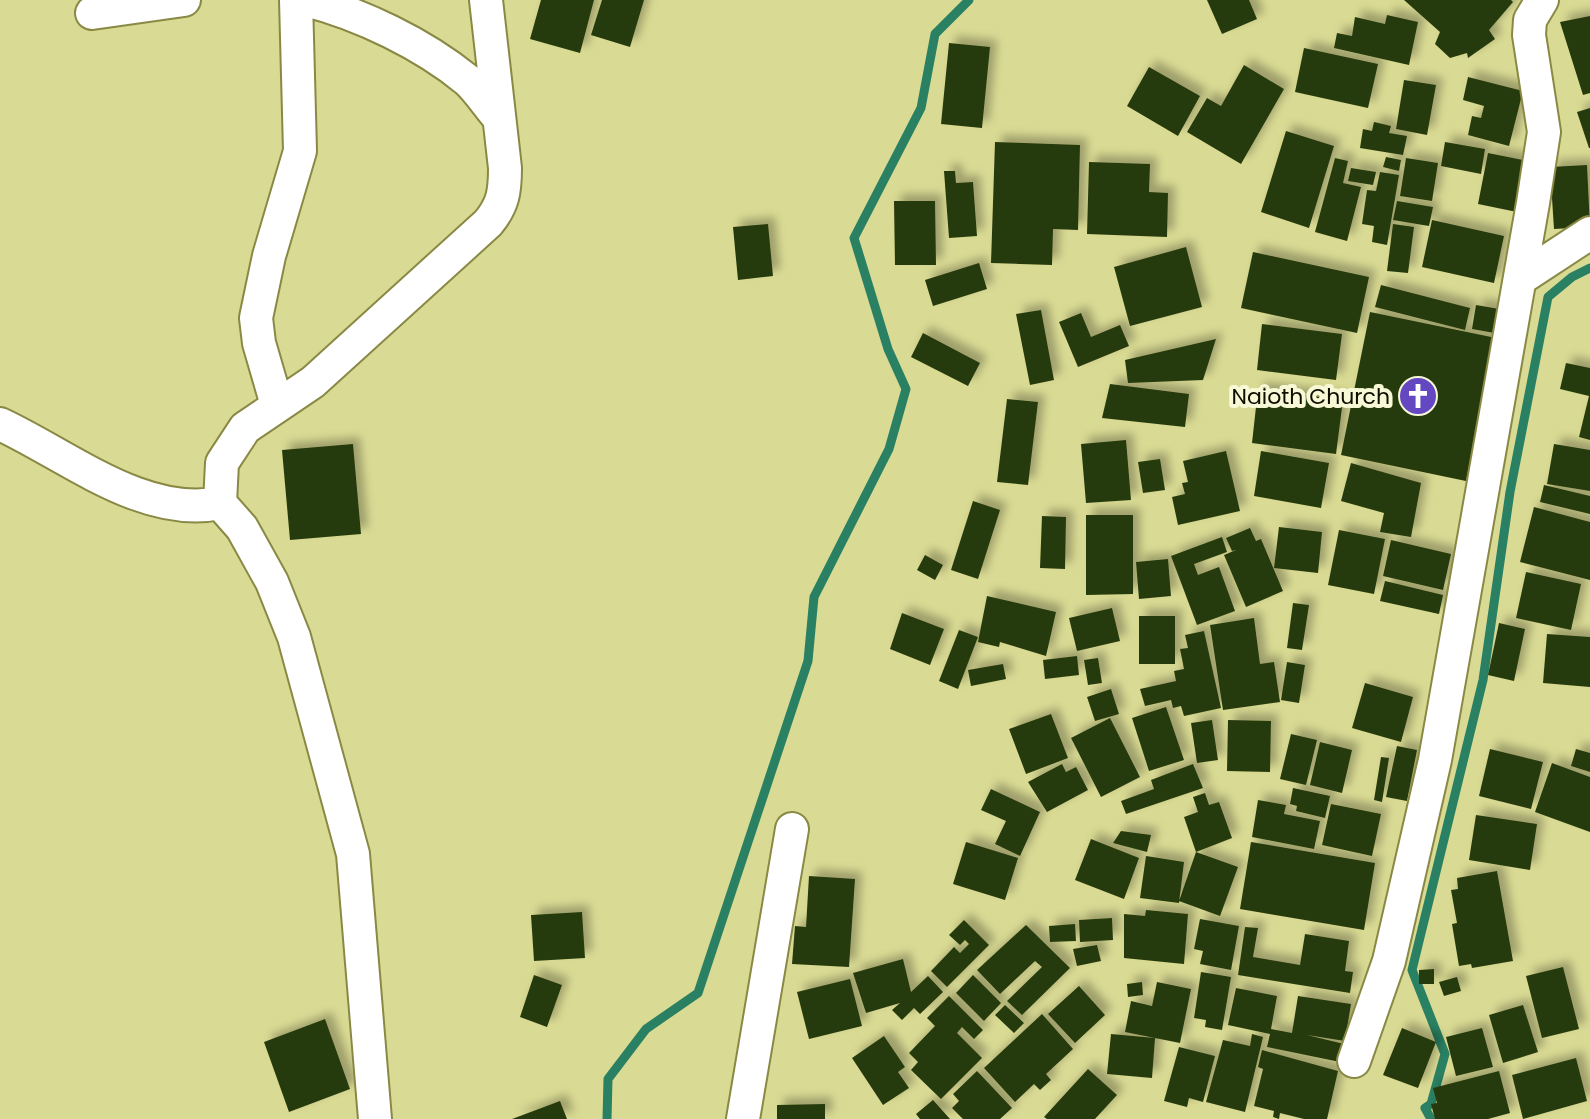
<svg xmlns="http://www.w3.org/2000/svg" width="1590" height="1119" font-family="Poppins,sans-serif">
<defs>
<filter id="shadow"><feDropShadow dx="7" dy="-7" stdDeviation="4" flood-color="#0004"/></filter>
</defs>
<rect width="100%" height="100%" fill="#d9da93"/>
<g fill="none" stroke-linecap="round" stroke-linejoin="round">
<path stroke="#2a8062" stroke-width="9" d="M607,1119l1,-40 38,-50 52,-36 110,-332 6,-64 75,-148 17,-60 -18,-40 -34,-111 67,-130 14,-74 34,-34
M1431,1119l-6,-11 6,-4 14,-50 -33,-84 71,-290 27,-188 38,-195 24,-20 18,-9"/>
</g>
<path fill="#283a0c" filter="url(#shadow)" d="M541,0h53l-14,53 -50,-14z
M602,0h42l-14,47 -39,-12z
M1207,0h42l8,19 -35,15z
M1404,0h107l2,2 -24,28 6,9 -27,19 -1,-5 -17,5 -15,-14 5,-12z
M1387,15l31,7 -9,43 -75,-17 3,-15 15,3 3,-19 30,7z
M1590,16v77l-7,2 -23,-73z
M949,43l41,4 -8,81 -41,-4z
M1304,48l74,16 -10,44 -73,-16z
M1244,65l40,24 -43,75 -54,-32 20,-34 14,8z
M1149,67l51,29 -22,40 -51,-30z
M1468,77l55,14 -14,55 -41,-11 4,-19 9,2 3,-12 -21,-6z
M1404,80l32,5 -9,50 -31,-6z
M1590,108v40h-1l-12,-36z
M1374,122l17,4 -2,7 18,3 -4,19 -43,-7 3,-19 9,2z
M1286,131l48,15 -25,82 -48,-16z
M995,142l85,3 -2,85 -25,-1 -1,36 -61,-2z
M1445,142l40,7 -4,25 -40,-8z
M1488,153l40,8 -11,51 -39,-8z
M1386,157l15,3 -2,11 -16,-4z
M1335,158l13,3 -5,22 18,4 -14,54 -32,-9z
M1406,158l32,5 -6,38 -32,-5z
M1089,162l61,2 -1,28 19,1 -1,44 -80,-3z
M1587,165l3,62 -36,2 -4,-62z
M1351,168l25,4 -3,13 -25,-4z
M944,171h11l1,12 17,-1 4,54 -28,2z
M1380,172l19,3 -12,70 -15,-3 2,-16 -12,-2 5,-34 9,1z
M894,201h41l1,64h-41z
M1397,201l36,6 -4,19 -36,-6z
M1432,220l72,16 -10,47 -72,-16z
M768,224l5,52 -35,4 -5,-53z
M1393,224l21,3 -6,46 -21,-2z
M1186,247l16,60 -72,19 -16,-59z
M1253,252l116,25 -12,56 -116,-25z
M979,263l8,26 -54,17 -8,-26z
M1381,285l89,23 -5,22 -90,-23z
M1476,305l29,5 -5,24 -28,-5z
M1041,310l13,70 -24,5 -14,-71z
M1370,312l126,26 -30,143 -125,-26z
M1081,313l10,24 29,-12 9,21 -51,21 -19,-45z
M1262,324l80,10 -6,46 -79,-10z
M923,333l57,30 -12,23 -57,-29z
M1216,339l-13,41 -75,3 -3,-23z
M1566,363l24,5v72l-11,-3 10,-41 -29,-7z
M1110,384l79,10 -4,33 -83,-9z
M1258,389l85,11 -7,54 -84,-11z
M1007,399l31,3 -10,83 -31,-3z
M1126,440l5,60 -45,3 -5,-59z
M353,444l8,90 -71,6 -8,-90z
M1554,444l36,6v41l-43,-7z
M1226,451l14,60 -62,14 -6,-28 13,-3 -3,-11 6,-1 -5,-21z
M1261,451l68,12 -8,45 -67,-12z
M1160,459l5,31 -22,3 -5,-31z
M1351,463l70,20 -10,54 -31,-5 4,-19 -43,-12z
M1544,485l46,11v18l-50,-12z
M973,501l27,9 -22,69 -27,-9z
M1534,507l56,15v58l-70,-18z
M1086,515h47v79l-47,1z
M1042,516l24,1 -1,52 -25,-1z
M1279,527l43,5 -4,41 -44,-5z
M1250,528l6,13 5,-2 22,52 -37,16 -22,-52 12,-5 -4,1 -6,-13z
M1339,530l46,9 -11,55 -46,-9z
M1222,537l5,15 -33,12 4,11 21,-8 16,44 -38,14 -26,-69z
M1391,540l60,14 -8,36 -60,-14z
M925,555l18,10 -8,15 -18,-10z
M1168,559l3,37 -32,3 -3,-37z
M1526,572l55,12 -10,46 -55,-12z
M1385,581l58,14 -4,19 -59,-13z
M987,596l69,16 -10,44 -46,-14 -1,5 -21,-5z
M1293,603l16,2 -7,45 -15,-2z
M1112,608l8,33 -43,10 -8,-33z
M902,613l42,16 -14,36 -40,-16z
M1139,616h36v48h-36z
M1254,618l6,46 14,-2 6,40 -57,8 -13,-85z
M1499,623l26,6 -11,52 -26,-6z
M959,630l19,7 -20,52 -19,-8z
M1204,631l17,77 -37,8 -3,-10 -8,2 -2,-8 -26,6 -5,-17 36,-8 -2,-10 10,-2 -4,-20 8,-1 -3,-13z
M1547,634l43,3v50l-47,-4z
M1077,656l2,19 -34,4 -2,-19z
M1098,658l4,25 -14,2 -4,-25z
M1287,662l18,3 -6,38 -18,-3z
M1003,664l3,15 -35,7 -3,-16z
M1365,683l48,14 -12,45 -49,-14z
M1111,689l8,25 -24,7 -8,-24z
M1166,707l18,53 -35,11 -17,-53z
M1051,714l17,44 -42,16 -17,-45z
M1110,718l30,59 -39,20 -30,-59z
M1212,720l6,40 -21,3 -6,-40z
M1228,720l43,1 -1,51 -43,-1z
M1291,734l26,6 -11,45 -26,-6z
M1320,742l32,8 -10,43 -32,-8z
M1397,746l20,4 -10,51 -21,-4z
M1490,749l53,13 -12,47 -52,-13z
M1576,749l14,4v19l-19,-6z
M1381,757l8,1 -7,44 -8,-2z
M1552,763l38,14v55l-55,-20z
M1062,764l4,8 10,-5 12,23 -41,22 -19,-30z
M1193,764l10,24 -77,26 -5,-13 33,-12 -3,-9z
M1293,788l37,8 -5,22 -29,-7 1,-5 -7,-2z
M991,789l49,23 -20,44 -25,-12 11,-23 -25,-11z
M1205,793l4,12 10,-3 13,36 -36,14 -12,-35 14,-5 -5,-15z
M1258,800l28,5 -2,9 36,7 -6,28 -62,-12z
M1331,804l50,10 -9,42 -50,-11z
M1476,815l61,9 -7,46 -61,-10z
M1121,831l30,4 -4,17 -34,-9z
M1091,839l48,19 -15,41 -49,-19z
M966,842l52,16 -13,42 -52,-16z
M1251,842l124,21 -11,67 -124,-21z
M1196,852l42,15 -18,49 -41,-15z
M1146,856l38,6 -5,41 -39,-5z
M1497,871l16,90 -41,7 -1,-4 -12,2 -7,-42 5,-1 -6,-33 7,-1 -1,-11z
M809,876l46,3 -6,88 -57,-3 3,-38 11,1z
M1146,910l42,4 -4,50 -60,-6v-44l21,2z
M582,912l3,46 -51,3 -3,-46z
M1112,918l1,22 -33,2 -1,-22z
M1200,919l39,7 -8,44 -31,-6 3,-13 -9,-2z
M964,920l25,25 -42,42 -16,-16 23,-24 6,6 9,-9 -4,-4 -5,5 -11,-10z
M1075,924l1,17 -26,1 -1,-16z
M1026,925l44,43 -48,47 -15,-14 35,-34 -7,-6 -35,33 -23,-24z
M1245,927l13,1 -5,29 47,8 5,-31 44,7 -4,30 8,1 -3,21 -112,-18z
M1097,945l4,16 -24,5 -4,-17z
M903,959l8,33 17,-16 15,16 -23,22 -6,-6 -12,12 -10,-10 8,-7 -34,10 -13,-40z
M1563,967l16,62 -37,9 -16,-62z
M1434,969v15h-15v-14z
M1201,972l30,5 -9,53 -17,-3 1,-7 -12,-2z
M534,975l28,10 -15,42 -27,-10z
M973,975l28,28 -17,18 -28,-28z
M1457,977l4,14 -17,5 -5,-14z
M850,979l12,47 -53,13 -12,-47z
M1142,982l1,13 -15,2 -1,-13z
M1157,982l34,7 -11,54 -55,-11 6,-31 21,5z
M1079,986l26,29 -30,28 -27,-29z
M1236,988l41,8 -6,33 21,4 6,-37 53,8 -6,37 -38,-6 37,9 -4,18 -73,-15 3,-13 -42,-9z
M949,996l34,34 -9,9 -12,-12 -5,6 25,25 -41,41 -30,-29 7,-8 -9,-9 26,-27 -8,-8z
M1005,1005l19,18 -10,10 -19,-18z
M1523,1005l15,47 -35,11 -14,-48z
M1042,1014l31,35 -27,25 5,6 -11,10 -6,-6 -19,18 -31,-34z
M325,1019l25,70 -61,23 -25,-70z
M1402,1028l34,14 -18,46 -35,-13z
M1482,1028l11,39 -37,9 -10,-39z
M1111,1034l44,4 -3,40 -45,-4z
M1252,1034l11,3 -18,75 -39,-10 17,-62 27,6z
M884,1036l21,31 -7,5 11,16 -26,17 -31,-47z
M1179,1047l36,9 -12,46 -14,-4 -2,9 -23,-6z
M1262,1050l76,21 -11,48h-23l-24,-6 -1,6 -6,-2 1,-6 -20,-5 9,-37 -5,-2z
M1576,1058l11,43 -64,18 -11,-44z
M1088,1069l29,26 -22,24h-48l-3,-2z
M977,1071l35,37 -12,11h-37l-11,-11 7,-7 -6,-7z
M1499,1071l11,42 -22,6h-53l-4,-15 6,-1 -4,-15z
M933,1100l17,19h-30l-4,-5z
M560,1101l7,18h-55z
M825,1104v15h-48v-14z"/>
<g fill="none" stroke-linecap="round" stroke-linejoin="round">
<defs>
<path id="minor" d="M306,0c55,14 117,44 161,80 12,11 21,26 32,38
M92,13l92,-13
M1520,279l70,-46
M277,405l-18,-62 -3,-25 13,-62 31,-105 -4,-151
M0,424c67,31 144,95 220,79
M1354,1061l35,-100 46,-201 98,-557 11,-71 -15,-97 1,-15 12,-20
M375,1119l-22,-265 -59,-217 -22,-55 -30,-54 -22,-25 2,-40 23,-35 68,-46 175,-159c15,-18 17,-31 17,-55l-19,-168
M743,1119l49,-290"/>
</defs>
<use href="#minor" stroke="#898945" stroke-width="36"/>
<use href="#minor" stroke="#fff" stroke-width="32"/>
</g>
<defs>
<symbol id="church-disc" viewBox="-11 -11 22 22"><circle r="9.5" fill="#6448c1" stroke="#f7f8d6"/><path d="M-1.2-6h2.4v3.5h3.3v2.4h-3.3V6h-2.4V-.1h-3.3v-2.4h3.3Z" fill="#fff"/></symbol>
</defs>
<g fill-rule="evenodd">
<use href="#church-disc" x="1396" y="374" width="44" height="44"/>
</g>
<g text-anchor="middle" stroke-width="8" stroke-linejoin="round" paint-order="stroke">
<g font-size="22" fill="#0e0d00" stroke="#f7f8d6" text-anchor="end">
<text x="1390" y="404">Naioth Church</text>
</g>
</g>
</svg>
